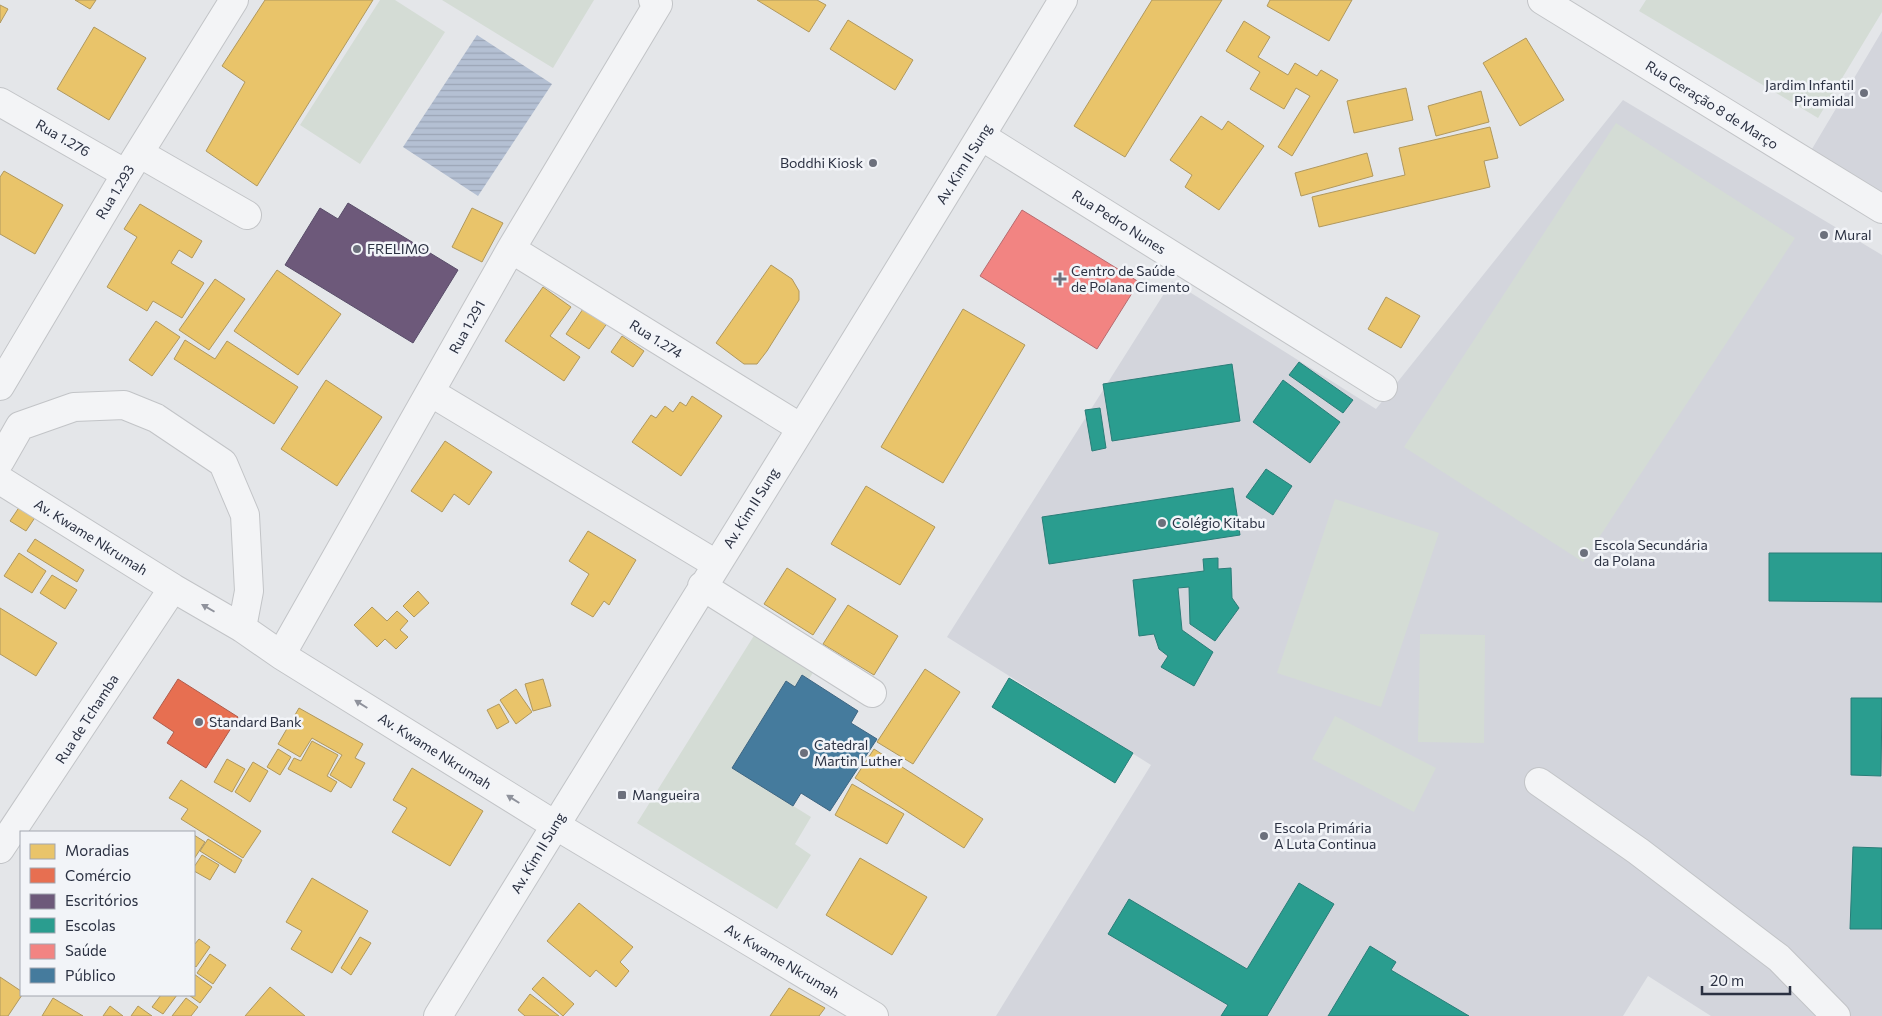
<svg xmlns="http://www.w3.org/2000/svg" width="1882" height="1016" font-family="Commissioner,sans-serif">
<defs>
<pattern id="water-rules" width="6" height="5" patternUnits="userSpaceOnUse" patternTransform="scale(1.25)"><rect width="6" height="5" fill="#b4c0d3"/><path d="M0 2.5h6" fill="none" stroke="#9ba5b6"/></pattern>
</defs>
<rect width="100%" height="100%" fill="#e4e6e9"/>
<path fill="#d3d5dc" d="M1882,31v161l-73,-38z
M1623,100l259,155v761h-171l-63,-40 -25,40h-627l155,-251 -204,-128 225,-356 204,128z"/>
<path fill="#d4dcd5" d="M380,0h15l50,32 -85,132 -60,-39z
M442,0h152l-41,68z
M1646,0h236v12l-64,106 -179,-107z
M1616,123l179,115 -212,324 -179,-115z
M1335,499l104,34 -58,174 -104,-34z
M755,634l59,37 -5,8 -7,-4 -7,12 -9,-5 -54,86 79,49 -16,27 16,11 -34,54 -140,-86z
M1420,634l65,1 -1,108 -66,-1z
M1335,716l101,52 -22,44 -102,-53z"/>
<path fill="url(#water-rules)" d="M477,35l75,49 -74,112 -75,-49z"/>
<path fill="#e9c46a" stroke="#b0985e" d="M75,0h21l-6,9z
M265,0h108l-116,186 -51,-35 39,-69 -23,-16z
M757,0h60l9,5 -17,27z
M1152,0h70l-97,157 -51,-31z
M1270,0h82l-23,41 -62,-35z
M0,5l8,4 -8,14z
M848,20l65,40 -18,30 -65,-41z
M1244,21l26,16 -12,20 30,18 7,-12 22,13 4,-6 17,10 -46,76 -14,-9 32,-51 -14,-8 -12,21 -34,-20 10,-17 -34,-21z
M94,27l52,31 -37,62 -52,-31z
M1526,38l38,62 -44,26 -37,-63z
M1406,88l7,32 -59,13 -7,-32z
M1481,91l8,31 -53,14 -8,-30z
M1201,116l21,14 6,-9 36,25 -45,64 -34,-23 7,-12 -22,-15z
M1490,127l8,31 -14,3 6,26 -171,40 -7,-30 93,-22 -6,-27z
M1367,153l6,23 -72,20 -6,-23z
M4,171l59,34 -28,49 -35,-20v-57z
M140,204l62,37 -10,17 -13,-8 -8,13 33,20 -22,35 -29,-17 -6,10 -40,-24 30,-50 -13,-8z
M472,208l31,15 -21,39 -30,-15z
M771,265l21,14 7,12v9l-32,51 -10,13h-13l-28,-21z
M277,270l64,44 -43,61 -64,-44z
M215,279l30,20 -36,51 -30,-20z
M543,287l28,20 -21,29 30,21 -16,24 -59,-40z
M1386,297l34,19 -19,32 -33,-19z
M585,306l23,16 -19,27 -23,-15z
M963,309l62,36 -82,138 -62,-36z
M156,321l24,16 -28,39 -23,-16z
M622,336l22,15 -11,16 -22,-15z
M185,340l30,19 12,-18 71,46 -24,37 -100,-65z
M326,380l56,37 -45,69 -56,-37z
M692,396l30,20 -41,60 -49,-34 19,-27 5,3 9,-12 8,6 7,-10 6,4z
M445,441l47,31 -23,33 -15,-11 -12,18 -31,-21z
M866,486l69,41 -35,58 -69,-41z
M20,506l16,10 -10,15 -16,-10z
M588,531l48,29 -27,45 -5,-4 -11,16 -22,-13 18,-30 -20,-13z
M35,539l49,31 -7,12 -50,-31z
M19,553l27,18 -14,22 -28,-17z
M787,568l49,31 -23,36 -49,-31z
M52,575l25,15 -12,19 -25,-16z
M418,591l11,12 -15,14 -11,-11z
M848,605l50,31 -24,39 -51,-31z
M372,607l15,14 10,-10 11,10 -8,9 8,7 -12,12 -11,-10 -8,8 -23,-22z
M0,608l57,35 -21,33 -36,-22z
M925,669l35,23 -47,72 -36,-22z
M543,679l8,27 -18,5 -8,-27z
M516,689l16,23 -16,12 -16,-24z
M499,704l10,18 -12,7 -10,-19z
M299,708l64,36 -8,14 10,5 -14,25 -21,-13 12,-20 -30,-17 -12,19 -22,-13z
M312,741l26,14 -11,21 10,6 -6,10 -43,-23 6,-11 7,3z
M278,749l13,8 -11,18 -13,-8z
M874,749l109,70 -19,29 -109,-70z
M227,759l18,10 -13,23 -18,-10z
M253,762l15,9 -18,31 -15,-10z
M412,768l71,43 -33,55 -58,-34 15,-24 -14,-8z
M181,780l80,51 -18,27 -62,-39 7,-10 -19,-11z
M852,784l52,30 -17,30 -52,-29z
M194,835l11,7 -11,17z
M208,839l34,21 -7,13 -35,-22z
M202,855l17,10 -9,15 -16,-9v-4z
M860,858l67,39 -35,58 -66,-40z
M312,878l56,33 -36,62 -41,-24 11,-18 -16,-9z
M579,903l54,44 -13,15 9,9 -13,16 -20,-17 -6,7 -43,-36z
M360,937l11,6 -20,32 -10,-7z
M199,939l11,8 -14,20 -2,-2v-20z
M210,954l16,11 -13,19 -16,-11z
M194,974l18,13 -12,16 -11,-8h5z
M0,977l21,14 1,4 -14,21h-8z
M543,977l31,27 -11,12 -31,-27z
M270,987l35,29h-60z
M789,988l36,20 -6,8h-49z
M530,994l29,22h-34l-7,-6z
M161,995h16l-14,19 -11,-7z
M53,998l30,18h-41z
M186,998l12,9 -7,9h-19z
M110,1006l13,10h-20z
M138,1006l14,10h-21z"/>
<path fill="#e76f51" stroke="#af5c4c" d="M178,679l60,38 -32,51 -39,-25 7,-11 -21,-14z"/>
<path fill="#6d597a" stroke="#594d69" d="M348,203l110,67 -45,73 -128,-78 35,-57 18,11z"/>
<path fill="#2a9d8f" stroke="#2a7d78" d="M1299,362l54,38 -10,13 -54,-38z
M1232,364l8,57 -128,20 -9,-57z
M1283,380l57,42 -30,41 -57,-41z
M1100,408l6,40 -14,3 -7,-41z
M1266,469l26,17 -19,29 -27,-18z
M1233,488l7,47 -191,29 -7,-47z
M1769,553h113v49l-113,-1z
M1218,558v11l13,-1 1,30 7,10 -24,33 -25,-17 -1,-37 -11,1 4,42 31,22 -19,34 -33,-19 7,-11 -9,-7 -5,-15 -15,2 -6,-56 71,-9 -1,-12z
M1009,678l124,75 -18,30 -123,-76z
M1851,698h31l-1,78 -30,-1z
M1853,847l29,1v81h-32z
M1299,883l35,21 -67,112h-46l7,-11 -120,-71 21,-35 118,70z
M1370,946l26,16 -5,8 78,46h-141z"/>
<path fill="#f28482" stroke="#b66b6f" d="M1022,210l117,72 -42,67 -117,-73z"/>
<path fill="#457b9d" stroke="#3d6582" d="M802,675l56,36 -7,12 26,16 -47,72 -29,-18 -8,13 -61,-38 54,-87 9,6z"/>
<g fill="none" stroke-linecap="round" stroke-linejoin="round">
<defs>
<path id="minor" d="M1542,0l340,209
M0,102l126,72
M981,136l402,251
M139,153l108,62
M511,249l290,179
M0,386l126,-212 108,-174
M430,392l286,172
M0,461l20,-35 54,-19 50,-2 32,13 67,45 22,52 4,76 -7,37
M0,480l173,108 69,40 39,27 274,170 319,191
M702,586l170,107
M281,655l230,-406 147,-245 -5,-4
M1539,782l99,69 141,107 57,58
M0,849l173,-261
M438,1016c208,-339 420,-675 625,-1016"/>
</defs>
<use href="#minor" stroke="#c2c4c7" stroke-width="30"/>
<use href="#minor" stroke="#f3f4f6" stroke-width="28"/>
</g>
<defs><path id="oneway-solid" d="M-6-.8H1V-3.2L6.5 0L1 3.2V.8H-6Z" transform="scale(1.25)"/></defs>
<g fill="#8f929c">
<use href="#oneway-solid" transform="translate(208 608) rotate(-150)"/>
<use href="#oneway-solid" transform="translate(361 704) rotate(-148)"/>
<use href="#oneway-solid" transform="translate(513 799) rotate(-148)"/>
</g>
<g fill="#6c707c" stroke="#f2f4f8" stroke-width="2">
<circle cx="1864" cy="93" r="5"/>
<circle cx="873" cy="163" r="5"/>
<circle cx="1824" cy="235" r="5"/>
<circle cx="357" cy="249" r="5"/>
<path d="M1057.5 271.5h5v5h5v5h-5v5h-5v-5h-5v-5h5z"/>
<circle cx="1162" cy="523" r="5"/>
<circle cx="1584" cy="553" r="5"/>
<circle cx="199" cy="722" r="5"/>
<circle cx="804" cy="753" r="5"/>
<rect x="617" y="790" width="10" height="10" rx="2.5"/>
<circle cx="1264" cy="836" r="5"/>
</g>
<g text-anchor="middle" stroke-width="5" stroke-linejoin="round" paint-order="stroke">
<g font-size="14" fill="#2b3142" stroke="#f2f4f8" text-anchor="start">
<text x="1854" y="90" text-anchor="end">Jardim Infantil<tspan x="1854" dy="16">Piramidal</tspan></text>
<text x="863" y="168" text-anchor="end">Boddhi Kiosk</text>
<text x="1834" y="240">Mural</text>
<text x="367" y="254">FRELIMO</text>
<text x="1071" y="276">Centro de Saúde<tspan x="1071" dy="16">de Polana Cimento</tspan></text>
<text x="1172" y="528">Colégio Kitabu</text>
<text x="1594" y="550">Escola Secundária<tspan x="1594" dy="16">da Polana</tspan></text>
<text x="209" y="727">Standard Bank</text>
<text x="814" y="750">Catedral<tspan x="814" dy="16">Martin Luther</tspan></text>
<text x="632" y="800">Mangueira</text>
<text x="1274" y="833">Escola Primária<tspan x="1274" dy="16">A Luta Continua</tspan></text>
</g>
<g font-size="14" fill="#2b3142" stroke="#f2f4f8">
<text transform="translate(1712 105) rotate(32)" y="5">Rua Geração 8 de Março</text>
<text transform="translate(63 138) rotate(30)" y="5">Rua 1.276</text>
<text transform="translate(964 164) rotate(-58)" y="5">Av. Kim II Sung</text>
<text transform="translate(115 192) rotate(-59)" y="5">Rua 1.293</text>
<text transform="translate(1119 222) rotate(32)" y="5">Rua Pedro Nunes</text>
<text transform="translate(467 327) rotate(-61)" y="5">Rua 1.291</text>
<text transform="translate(656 339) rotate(32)" y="5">Rua 1.274</text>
<text transform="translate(751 508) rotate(-58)" y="5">Av. Kim II Sung</text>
<text transform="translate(91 537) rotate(32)" y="5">Av. Kwame Nkrumah</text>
<text transform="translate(87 719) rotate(-57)" y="5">Rua de Tchamba</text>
<text transform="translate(435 751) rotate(32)" y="5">Av. Kwame Nkrumah</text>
<text transform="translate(538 853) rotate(-59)" y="5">Av. Kim II Sung</text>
<text transform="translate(782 961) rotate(31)" y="5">Av. Kwame Nkrumah</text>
</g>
</g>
<rect x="20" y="831" width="175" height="165" fill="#f2f4f8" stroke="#a2a6af"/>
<rect x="30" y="844" width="25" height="15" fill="#e9c46a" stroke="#a2a6af"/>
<text x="65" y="856" font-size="15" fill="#2b3142">Moradias</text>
<rect x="30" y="868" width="25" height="15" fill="#e76f51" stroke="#a2a6af"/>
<text x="65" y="881" font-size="15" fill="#2b3142">Comércio</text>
<rect x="30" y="894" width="25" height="15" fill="#6d597a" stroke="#a2a6af"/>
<text x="65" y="906" font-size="15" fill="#2b3142">Escritórios</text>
<rect x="30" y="918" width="25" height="15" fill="#2a9d8f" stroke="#a2a6af"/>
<text x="65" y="931" font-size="15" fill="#2b3142">Escolas</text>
<rect x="30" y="944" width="25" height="15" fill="#f28482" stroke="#a2a6af"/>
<text x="65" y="956" font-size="15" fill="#2b3142">Saúde</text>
<rect x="30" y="968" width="25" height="15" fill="#457b9d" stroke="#a2a6af"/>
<text x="65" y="981" font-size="15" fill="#2b3142">Público</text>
<path d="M1702 986v8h88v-8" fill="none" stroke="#2b3142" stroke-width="2.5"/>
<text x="1710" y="986" font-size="15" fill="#2b3142" stroke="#f2f4f8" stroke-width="4" paint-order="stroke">20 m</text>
</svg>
